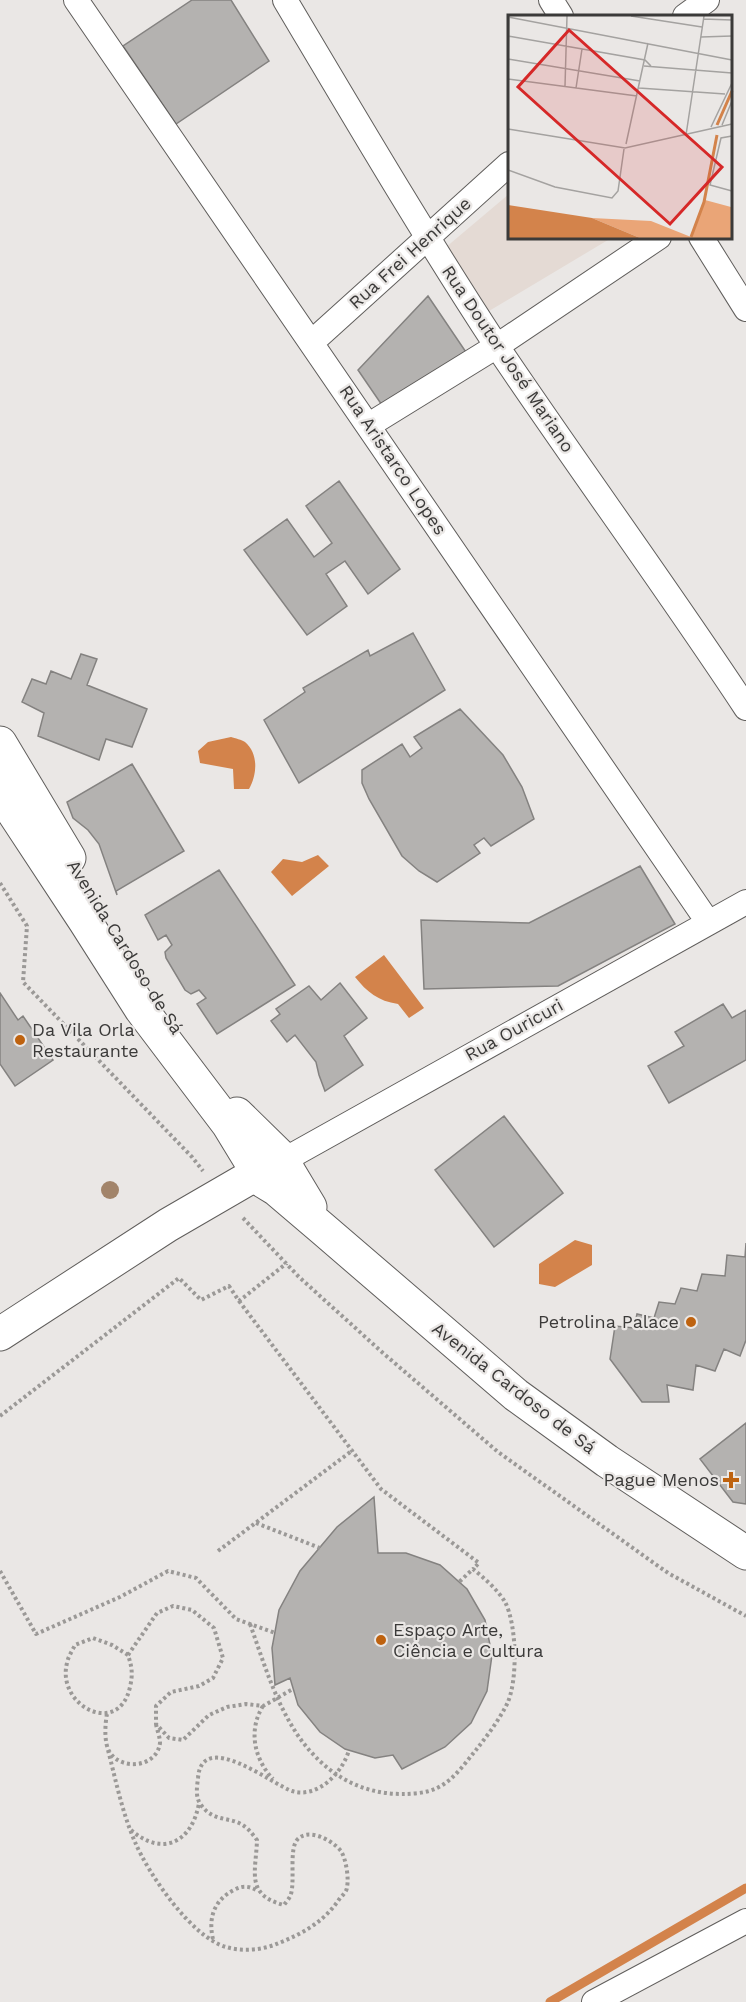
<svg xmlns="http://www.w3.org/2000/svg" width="746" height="2002" font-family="'Work Sans',sans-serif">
<rect width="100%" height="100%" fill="#eae7e5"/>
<path fill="#e4dad4" d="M509,194v43h104l-129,77 -39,-66z"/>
<path fill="#d3834b" d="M231,737c4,1 11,3 14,5 14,12 12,33 4,47h-15l-1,-20 -33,-6 -2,-12 10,-9z
M318,855l11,11 -37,30 -21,-24 12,-13 19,3z
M384,955l40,53 -15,10 -11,-14c-20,-3 -31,-12 -43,-27z
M575,1240l17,5v20l-37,22 -16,-3v-20z"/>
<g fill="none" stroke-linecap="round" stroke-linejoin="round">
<path stroke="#d3834b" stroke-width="9" d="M550,2002l196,-114"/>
</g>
<path fill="#b4b2b0" stroke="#848280" stroke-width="1.5" d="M192,0h39l38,61 -93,63 -53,-78z
M428,296l42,62 -84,53 -28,-41z
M339,481l61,88 -32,25 -23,-33 -19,13 21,32 -40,29 -63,-85 43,-31 27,38 18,-14 -26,-37z
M413,633l32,57 -146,93 -35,-63 41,-28 -2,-4 65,-38 2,6z
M81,654l16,5 -10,26 60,24 -15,38 -26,-8 -7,21 -61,-24 6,-23 -22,-11 10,-23 14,5 5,-13 20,8z
M460,709l43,46 19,32 12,32 -43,27 -7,-8 -10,7 6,8 -43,29 -18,-11 -17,-15 -33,-57 -7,-16v-13l40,-26 8,13 12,-9 -8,-11z
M132,764l52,87 -68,40 1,4 -18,-51 -11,-14 -15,-12 -6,-16z
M640,866l35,58 -117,62 -134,3 -3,-69 108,3z
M219,870l76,115 -78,49 -20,-30 9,-6 -7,-8 -8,4 -6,-4 -19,-32 -1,-6 7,-7 -6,-10 -8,5 -13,-25z
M340,983l27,35 -23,18 19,29 -38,26 -6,-16 -3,-13 -21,-27 -8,7 -16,-21 9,-7 -4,-5 33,-23 12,14z
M0,993l18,27 5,-4 30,44 -38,26 -15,-22z
M723,1004l9,14 14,-8v50l-77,43 -21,-37 36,-20 -9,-14z
M504,1116l59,77 -69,54 -59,-77z
M746,1243v97l-6,16 -16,-7 -9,22 -19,-6 -3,25 -26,-5 2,17h-27l-32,-43 5,-33 19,2 3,-14 17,4 5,-16 16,2 6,-16 16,3 5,-17 23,2 2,-21 18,2z
M746,1423v81l-13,-2 -33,-43z
M374,1497l4,56h28l34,12 27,24 18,31 7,35 -5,36 -16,32 -26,24 -43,22 -9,-14 -18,3 -30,-9 -25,-17 -22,-27 -8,-27 -15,7 -3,-37 7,-38 21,-39 37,-44z"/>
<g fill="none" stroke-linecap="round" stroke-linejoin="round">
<defs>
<path id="street" d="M76,0l632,922
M285,0c69,116 137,232 211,345 82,122 169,240 250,363
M551,0l10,16
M685,16l22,-16
M701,237l45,72
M312,342l197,-178
M369,425l128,-79 162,-109
M284,1160l462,-258
M594,2002l152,-81"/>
<path id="secondary" d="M0,1334l168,-109 88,-51"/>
<path id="highway" d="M0,743l69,115
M0,792l85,129 56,88 87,115 25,41 5,13 18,11 47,40 193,166 91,66 139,92
M237,1114l47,46 5,12 21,35"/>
</defs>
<use href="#street" stroke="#605e5c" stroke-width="26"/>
<use href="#secondary" stroke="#605e5c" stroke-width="35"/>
<use href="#highway" stroke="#605e5c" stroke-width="35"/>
<path stroke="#9b9997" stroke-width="4" stroke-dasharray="3 3" stroke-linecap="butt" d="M0,883l27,43 -4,56 169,175 11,14
M243,1218l56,59 84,76 115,99 170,121 78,43
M239,1301l142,188 98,74 -6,6
M0,1416l179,-138 22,22 28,-14 10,15 48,-38
M256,1523l64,25
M218,1551l135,-101
M0,1571l36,63 84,-37 48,-26 28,7 40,41 39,14
M250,1624c14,39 25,78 49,113 25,35 59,57 103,57 11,0 25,-1 35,-6 17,-8 28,-25 39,-38 11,-14 23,-30 31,-46 11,-23 10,-79 -2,-102 -7,-12 -21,-24 -32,-33l-14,13
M128,1655l-16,-10 -19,-7 -18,7c-3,6 -7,12 -8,18 -11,43 52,75 63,24 3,-13 2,-20 -2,-32l29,-42 16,-7 19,4 22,18 9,30 -10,20 -14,8 -28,6 -15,14v18l13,14 14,2 26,-25 18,-8 19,-3 17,2 30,-17
M263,1706c-15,24 -9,53 10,73
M107,1714c-2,10 -3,28 2,37 11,20 48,17 51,-8 0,-6 -3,-13 -4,-19
M108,1750c8,31 14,62 27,92 13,31 56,95 91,105 17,5 37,3 53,-4 25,-10 46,-22 61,-45 3,-3 7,-7 7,-11 2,-9 -1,-28 -6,-36 -9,-11 -33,-24 -44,-11 -8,10 -2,40 -6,54 -1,4 -5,8 -7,11 -39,-10 -28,-33 -27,-65 -4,-5 -8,-11 -13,-14 -13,-10 -30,-3 -43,-21 -6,-8 -4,-18 -3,-27 4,-50 75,7 94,13 26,8 51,-19 57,-41
M131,1830c31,27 61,13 68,-27
M213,1939c-5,-21 1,-39 21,-49 9,-5 15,-4 24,1"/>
<use href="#street" stroke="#fff" stroke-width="24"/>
<use href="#secondary" stroke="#fff" stroke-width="33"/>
<use href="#highway" stroke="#fff" stroke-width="33"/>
</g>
<circle fill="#a2846a" cx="110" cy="1190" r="9"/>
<g fill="#be620f" stroke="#eae7e5" stroke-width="2">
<circle cx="20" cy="1040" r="6"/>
<circle cx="691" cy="1322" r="6"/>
<path d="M728 1471h6v6h6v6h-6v6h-6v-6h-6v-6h6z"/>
<circle cx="381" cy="1640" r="6"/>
</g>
<g text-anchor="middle" stroke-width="4.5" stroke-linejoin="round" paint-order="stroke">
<g font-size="18" fill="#3b3a39" stroke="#eae7e5">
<text transform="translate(410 253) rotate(-42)" y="6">Rua Frei Henrique</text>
<text transform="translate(508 359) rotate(56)" y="6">Rua Doutor José Mariano</text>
<text transform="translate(393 460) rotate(56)" y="6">Rua Aristarco Lopes</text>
<text transform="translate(125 947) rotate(58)" y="6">Avenida Cardoso de Sá</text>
<text transform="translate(514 1030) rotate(-29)" y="6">Rua Ouricuri</text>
<text transform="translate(514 1388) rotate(38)" y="6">Avenida Cardoso de Sá</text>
</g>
<g font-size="18" fill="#3b3a39" stroke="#eae7e5" text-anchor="start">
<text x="32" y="1036">Da Vila Orla<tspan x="32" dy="21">Restaurante</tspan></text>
<text x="679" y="1328" text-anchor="end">Petrolina Palace</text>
<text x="719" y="1486" text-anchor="end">Pague Menos</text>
<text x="393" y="1636">Espaço Arte,<tspan x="393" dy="21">Ciência e Cultura</tspan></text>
</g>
</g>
<g transform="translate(508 15)">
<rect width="224" height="224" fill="#eae7e5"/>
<path d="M197,185l26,7v31h-91l-48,-20 59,3 40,16z" fill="#eaa577"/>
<path d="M0,190l84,13 48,20h-132z" fill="#d3834b"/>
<path fill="none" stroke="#d3834b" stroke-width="3" d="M209,110l15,-34M183,222l13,-35 13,-67"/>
<path fill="none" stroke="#a4a2a0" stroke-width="1.5" d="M123,1l71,11M0,2l224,43M195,4l29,1M0,21l137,24 6,6M193,22l31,-1M0,44l132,22M136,51l88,7M0,64l129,17M0,71l1,-70M57,71l2,-70M68,73l6,-39M131,73l86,6M214,110l10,-24M203,112l21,-44M0,114l117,19 107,-24M178,120l18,-119M224,121l-11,2 -11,47 22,6M118,129l22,-101M0,155l47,17 57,11 6,-7 6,-42"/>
<path fill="#d62828" fill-opacity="0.15" stroke="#d62828" stroke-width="3" d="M61,15l153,137 -52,57 -152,-137z"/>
<rect width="224" height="224" fill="none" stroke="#3b3a39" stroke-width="3"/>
</g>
</svg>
